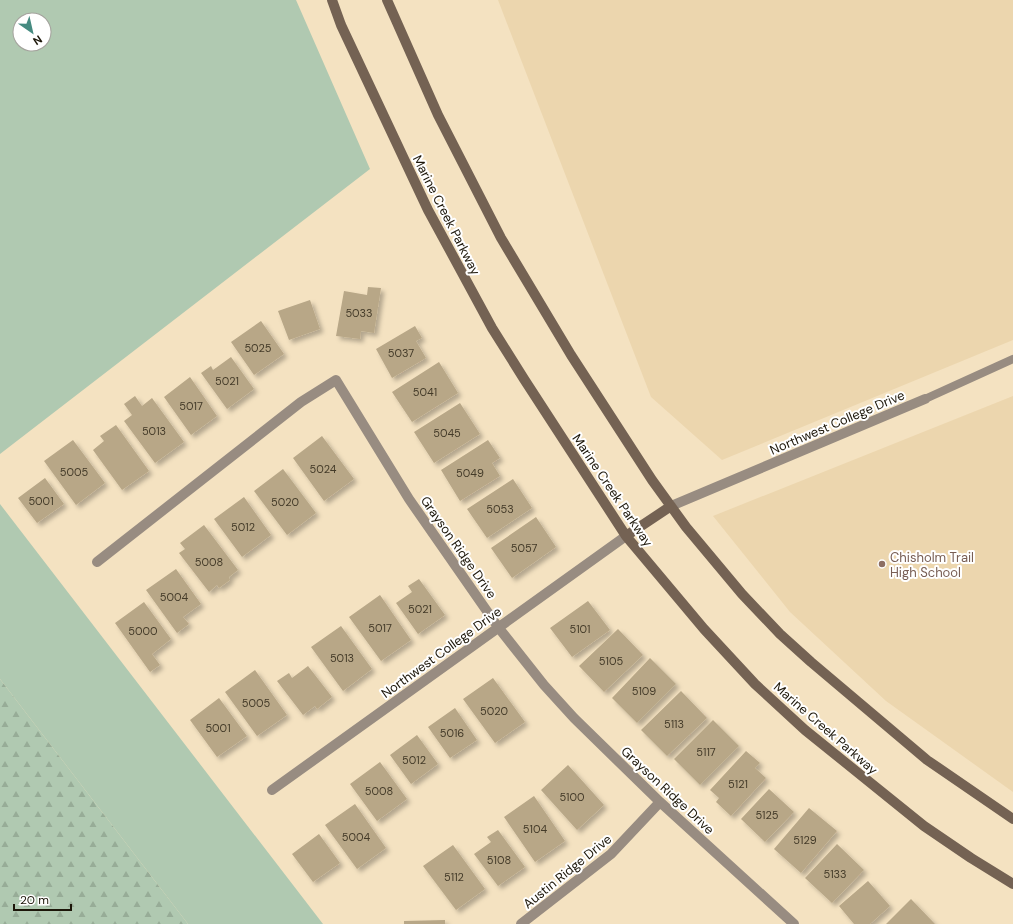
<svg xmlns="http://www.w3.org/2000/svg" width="1013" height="924" font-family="'DM Sans',sans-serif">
<defs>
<pattern id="forest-firs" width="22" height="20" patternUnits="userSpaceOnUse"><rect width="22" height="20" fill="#b0c9b1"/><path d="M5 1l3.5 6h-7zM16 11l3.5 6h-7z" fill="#97ac97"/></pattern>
<filter id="shadow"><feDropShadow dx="3.5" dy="3.5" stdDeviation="2" flood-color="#0004"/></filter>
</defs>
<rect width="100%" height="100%" fill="#f4e2c1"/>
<path fill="#ecd6ae" d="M498,0h515v340l-291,120 -71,-63z
M1013,396v396l-127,-91 -96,-89 -77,-96z"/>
<path fill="#b0c9b1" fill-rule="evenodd" d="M0,0h296l74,169 -370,285zM20,20h24v24h-24z
M0,504l323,420h-135l-188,-245z"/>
<path fill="url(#forest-firs)" d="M0,679l188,245h-188z"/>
<path fill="#b8a787" filter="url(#shadow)" d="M368,287l13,1 -7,45 -13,-2 -1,8 -24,-3 8,-45 23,4z
M310,300l10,29 -31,11 -11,-29z
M261,321l23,33 -30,21 -23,-33z
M415,326l7,12 -6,3 10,17 -34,20 -16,-29z
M231,357l23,32 -27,20 -26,-36 10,-7 2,4z
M439,362l19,31 -46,29 -20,-30z
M190,377l27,39 -26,19 -27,-38z
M135,396l7,10 10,-8 32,44 -29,21 -31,-42 8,-6 -8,-11z
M460,403l20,31 -46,29 -20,-31z
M116,425l33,46 -27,19 -29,-40 11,-9 -4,-5z
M322,436l32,43 -30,22 -31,-43z
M73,440l32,43 -29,22 -32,-44z
M488,440l12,18 -8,5 8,13 -40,25 -19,-31z
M283,469l33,44 -29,22 -33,-44z
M45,478l19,26 -27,19 -19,-25z
M513,479l19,29 -45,30 -20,-29z
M244,497l27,38 -29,22 -28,-38z
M536,517l20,30 -44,31 -21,-30z
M204,525l34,45 -9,7 1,3 -11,8 -2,-3 -8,7 -30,-39 6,-4 -5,-6z
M176,569l25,35 -18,13 6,7 -12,9 -31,-43z
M419,579l26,36 -27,19 -22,-31 16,-11 -4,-6z
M380,595l31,45 -30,21 -32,-44z
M588,601l22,29 -38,27 -22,-29z
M144,602l27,37 -19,15 8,11 -10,7 -35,-49z
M341,626l31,43 -29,22 -32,-44z
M618,629l25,26 -39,37 -25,-26z
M650,658l26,26 -39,39 -25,-25z
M308,666l24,31 -15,12 -2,-3 -12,9 -26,-34 12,-8 3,5z
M255,670l32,45 -30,21 -32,-44z
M493,678l32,44 -30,21 -32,-44z
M681,691l26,27 -40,38 -26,-26z
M219,698l28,38 -30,21 -27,-37z
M455,708l22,32 -27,18 -22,-31z
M713,720l26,26 -39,39 -26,-26z
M417,735l21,29 -27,20 -21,-29z
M746,751l14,12 -5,5 11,10 -35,38 -15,-14 3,-4 -9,-8z
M380,762l27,37 -30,22 -27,-37z
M568,765l36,40 -27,25 -36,-40z
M769,789l25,23 -29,30 -24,-23z
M534,796l31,45 -30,21 -31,-45z
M355,804l31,44 -29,21 -32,-44z
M809,808l28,23 -36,42 -27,-24z
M498,830l27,37 -27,19 -24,-32 17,-12 -4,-5z
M319,834l21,29 -27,19 -21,-28z
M837,844l27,26 -32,33 -27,-25z
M453,845l32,44 -29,21 -33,-44z
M868,881l22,25 -20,18h-16l-15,-18z
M911,899l24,25h-49z
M445,920v4h-41v-3z"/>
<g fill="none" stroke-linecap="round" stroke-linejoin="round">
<path stroke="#988c81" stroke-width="8" d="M925,399l88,-40"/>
<path stroke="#988c81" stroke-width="10" d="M671,506l254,-107
M97,562l204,-160 35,-22 73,119 89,128 46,58 30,33 86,84 134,122
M272,790l354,-254
M521,924l90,-70 49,-52"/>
<path stroke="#746253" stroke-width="10" d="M332,0l9,25 87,185 64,118 32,51 102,157 78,93 51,55 50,46 119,96 47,32 42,26
M387,0l51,115 63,123 70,117 81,125 34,47 56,67 38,40 31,28 116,98 86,59
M626,536l45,-30"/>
</g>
<circle fill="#8d6e63" stroke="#fff" stroke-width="1.5" cx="882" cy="564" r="4"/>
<g text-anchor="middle" stroke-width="4" stroke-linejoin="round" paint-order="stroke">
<g font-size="11" fill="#433a28">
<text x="359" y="317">5033</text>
<text x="258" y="352">5025</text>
<text x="401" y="357">5037</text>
<text x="227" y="385">5021</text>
<text x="425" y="396">5041</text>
<text x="191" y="410">5017</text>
<text x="154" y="435">5013</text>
<text x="447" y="437">5045</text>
<text x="323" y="473">5024</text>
<text x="74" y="476">5005</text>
<text x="470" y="477">5049</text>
<text x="41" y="505">5001</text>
<text x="285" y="506">5020</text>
<text x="500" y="513">5053</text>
<text x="243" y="531">5012</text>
<text x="524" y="552">5057</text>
<text x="209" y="566">5008</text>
<text x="174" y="601">5004</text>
<text x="420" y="613">5021</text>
<text x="380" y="632">5017</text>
<text x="580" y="633">5101</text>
<text x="143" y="635">5000</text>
<text x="342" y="662">5013</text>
<text x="611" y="665">5105</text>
<text x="644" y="695">5109</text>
<text x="256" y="707">5005</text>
<text x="494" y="715">5020</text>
<text x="674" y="728">5113</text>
<text x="218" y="732">5001</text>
<text x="452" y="737">5016</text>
<text x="706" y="756">5117</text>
<text x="414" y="764">5012</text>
<text x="738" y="788">5121</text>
<text x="379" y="795">5008</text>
<text x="572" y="801">5100</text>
<text x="767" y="819">5125</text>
<text x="535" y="833">5104</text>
<text x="356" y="841">5004</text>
<text x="805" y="844">5129</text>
<text x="499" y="864">5108</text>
<text x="835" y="878">5133</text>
<text x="454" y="881">5112</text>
</g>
<g font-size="13" fill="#1c1609" stroke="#fff">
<text transform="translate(447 215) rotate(63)" y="5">Marine Creek Parkway</text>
<text transform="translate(837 422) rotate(-23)" y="5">Northwest College Drive</text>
<text transform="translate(613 490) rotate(56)" y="5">Marine Creek Parkway</text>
<text transform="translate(459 547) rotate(55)" y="5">Grayson Ridge Drive</text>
<text transform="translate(441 652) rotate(-36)" y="5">Northwest College Drive</text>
<text transform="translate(826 728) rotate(41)" y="5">Marine Creek Parkway</text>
<text transform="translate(668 790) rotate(43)" y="5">Grayson Ridge Drive</text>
<text transform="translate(567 871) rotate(-39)" y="5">Austin Ridge Drive</text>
</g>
<g font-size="13" fill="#785e54" stroke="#fff" text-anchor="start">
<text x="890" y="562">Chisholm Trail<tspan x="890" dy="15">High School</tspan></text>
</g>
</g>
<g transform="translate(32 32) rotate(146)"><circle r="19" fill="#ffffff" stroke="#a4a29d"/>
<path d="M0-3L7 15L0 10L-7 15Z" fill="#468b81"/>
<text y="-6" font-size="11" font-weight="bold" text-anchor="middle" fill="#1c1609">N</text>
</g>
<path d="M14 904v6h57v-6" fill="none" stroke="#1c1609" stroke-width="2"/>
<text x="20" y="904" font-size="12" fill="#1c1609" stroke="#ffffff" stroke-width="3" paint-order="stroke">20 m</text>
</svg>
